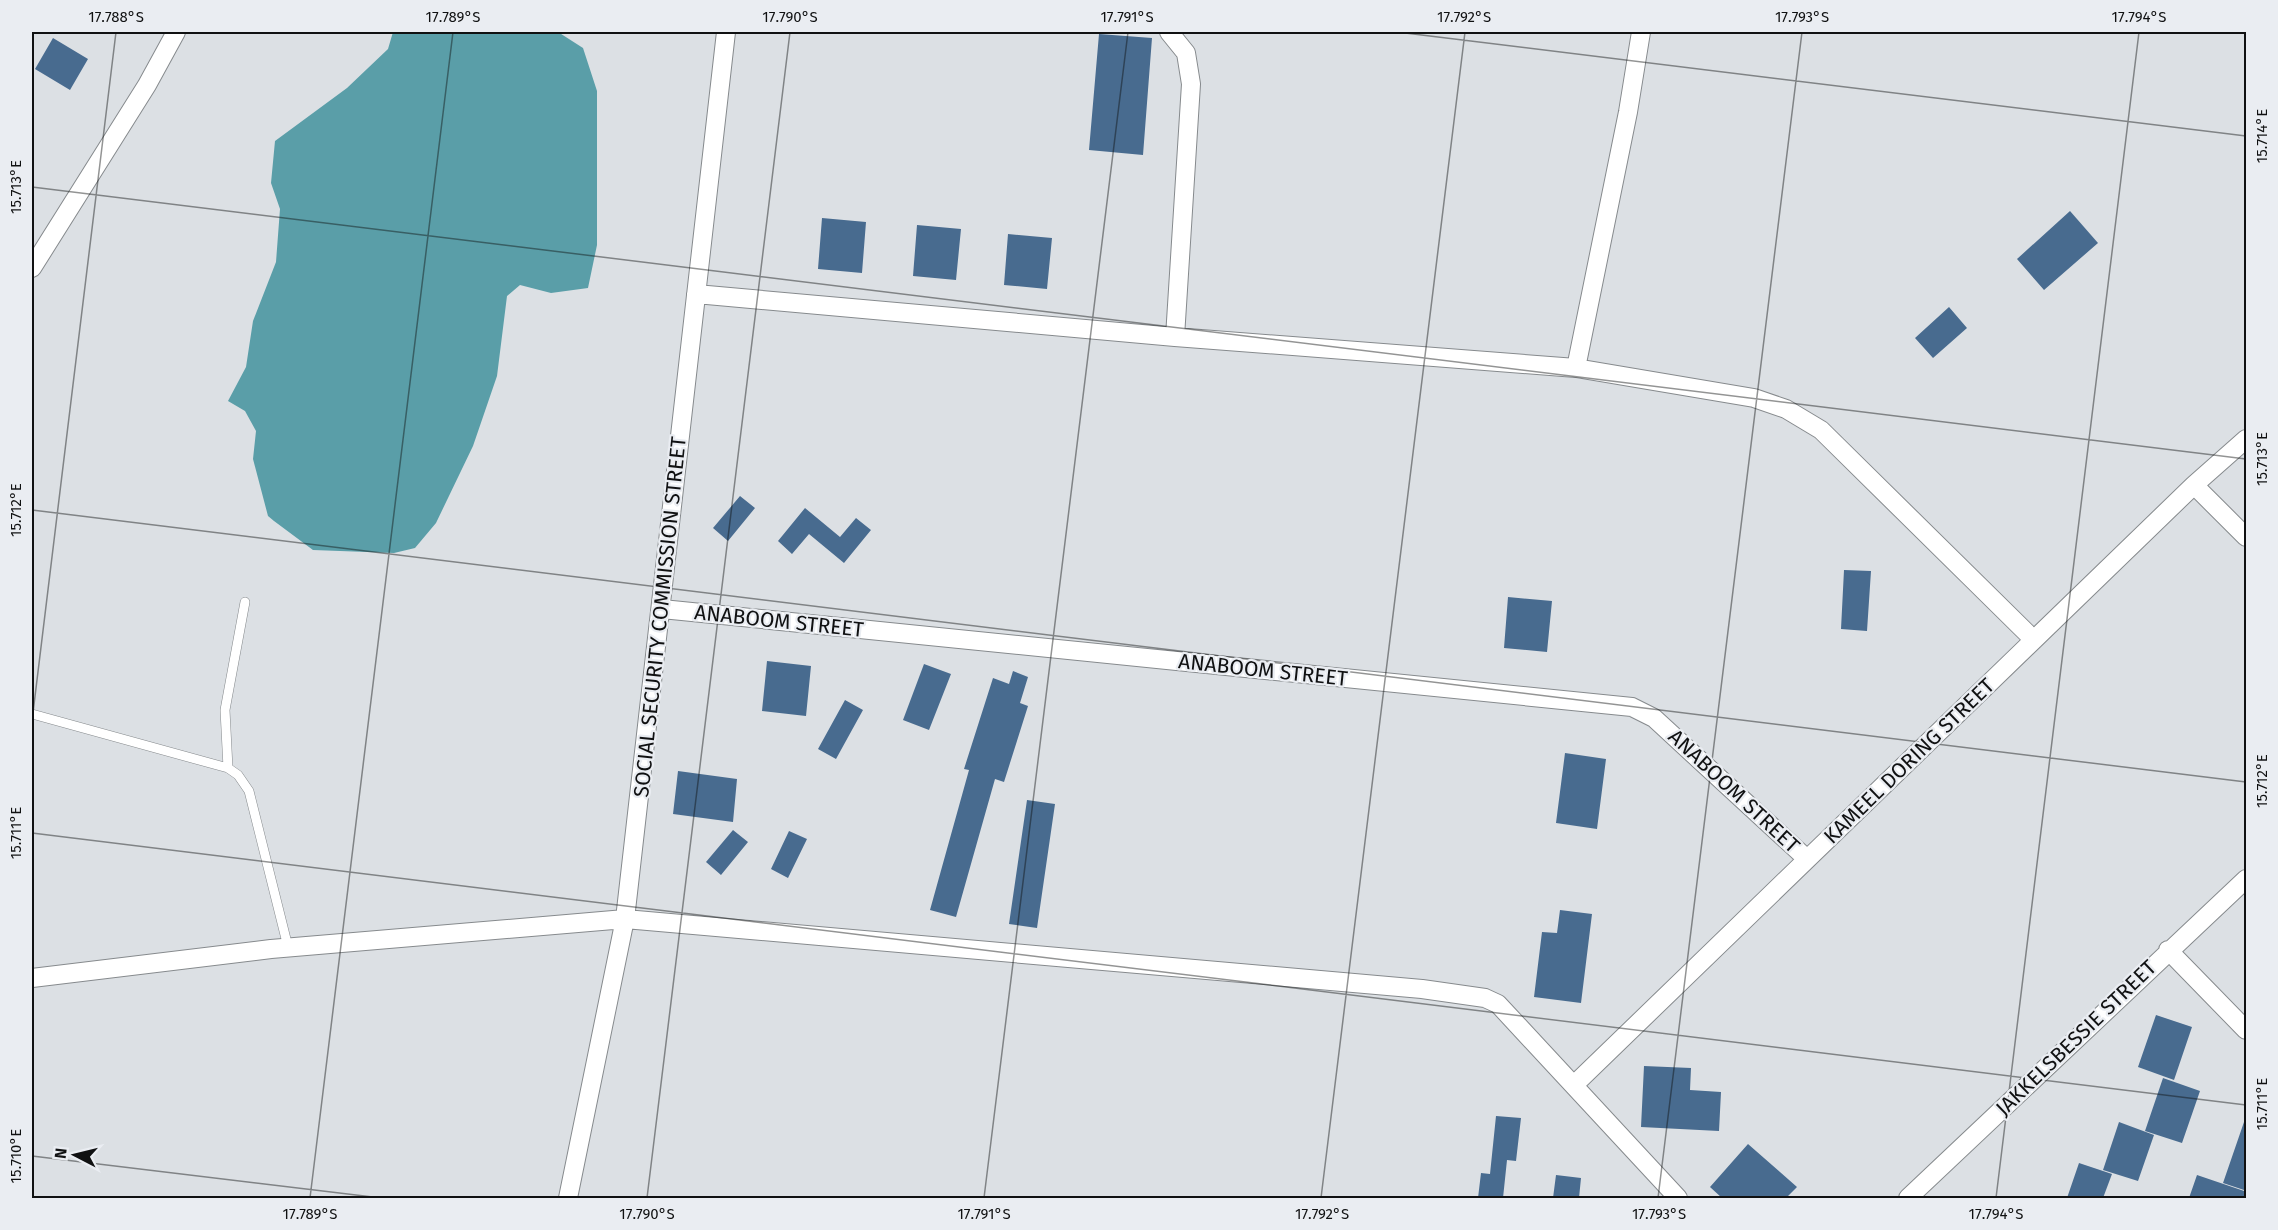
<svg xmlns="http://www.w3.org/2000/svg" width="2278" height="1230" font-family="'Fira Sans',sans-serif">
<rect width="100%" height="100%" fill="#dce0e4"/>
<path fill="#5a9ea8" d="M393,32h165l25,16 14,43v154l-9,43 -37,5 -31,-8 -13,11 -10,80 -24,70 -37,77 -21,25 -21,5 -81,-3 -39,-29 -6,-5 -15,-57 3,-28 -11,-20 -17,-10 18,-34 7,-46 23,-59 4,-53 -9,-26 4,-42 72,-53 41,-39z"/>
<path fill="#486b8f" d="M1099,34l53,4 -9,117 -54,-5z
M53,38l35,21 -18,31 -35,-21z
M2070,211l28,32 -54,47 -27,-31z
M822,218l44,4 -4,51 -44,-4z
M917,225l44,4 -5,51 -43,-4z
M1008,234l44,4 -5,51 -43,-4z
M1949,307l18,21 -34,30 -18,-20z
M740,496l15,12 -27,33 -15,-13z
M805,508l35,29 16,-19 15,12 -27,33 -35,-29 -17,20 -14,-13z
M1844,570l27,1 -4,60 -26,-2z
M1508,597l44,4 -5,51 -43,-4z
M767,661l44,5 -5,50 -44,-5z
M924,664l27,10 -22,56 -26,-10z
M1013,671l15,6 -8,26 8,3 -24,76 -9,-3 -39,138 -26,-7 39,-140 -5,-1 29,-91 16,6z
M845,700l18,10 -27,49 -18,-10z
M1565,753l41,6 -9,70 -41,-6z
M678,771l59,8 -4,43 -60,-8z
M1027,800l28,4 -18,124 -28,-4z
M733,830l15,12 -27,33 -15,-13z
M789,831l18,8 -19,39 -17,-9z
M1560,910l32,4 -11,89 -47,-6 8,-65 15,1z
M2156,1015l36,12 -18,53 -36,-13z
M1644,1066l47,2 -1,22 31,2 -2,39 -78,-4z
M2163,1078l37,13 -18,52 -37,-12z
M1496,1116l25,2 -5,43 -9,-1 -4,38h-25l3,-25 9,1z
M2119,1122l35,13 -16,46 -35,-11z
M2244,1122h3v69l-24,-8z
M1748,1144l49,43 -11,11h-64l-12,-11z
M2079,1163l33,11 -9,24h-36z
M1556,1175l25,3 -2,20h-26z
M2197,1175l50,17v6h-58z"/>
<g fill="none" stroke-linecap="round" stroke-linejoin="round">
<defs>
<path id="lane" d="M32,714l196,54 10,7 11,16 39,156
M228,768l-3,-58 20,-108"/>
<path id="street" d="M1169,32l17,21 5,31 -16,253
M32,268l115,-183 29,-53
M696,294l479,43 401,31 178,30 32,11 35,21 213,210
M1576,368l52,-256 13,-80
M2194,485l52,52
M662,609l970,98 22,11 153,141
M2168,950l78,80
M32,978l239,-29 354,-30 797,70 63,9 13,6 180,194
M1574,1085l620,-600 52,-46
M568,1198l57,-279 101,-887
M1908,1198l338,-319"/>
</defs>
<use href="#lane" stroke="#868a8d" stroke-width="10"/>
<use href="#street" stroke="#868a8d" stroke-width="20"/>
<use href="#lane" stroke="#fff" stroke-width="9"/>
<use href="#street" stroke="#fff" stroke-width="18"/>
</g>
<path fill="none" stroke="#101112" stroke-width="1.5" stroke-opacity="0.45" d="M1397,32l849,104M32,187l2214,272M32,510l2214,272M32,721l84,-689M32,833l2214,272M32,1156l349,42M310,1198l143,-1166M647,1198l143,-1166M984,1198l144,-1166M1321,1198l144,-1166M1658,1198l144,-1166M1996,1198l143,-1166"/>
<g text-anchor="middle" stroke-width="4.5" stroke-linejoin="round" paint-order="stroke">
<g font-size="21" fill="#101112" stroke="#eaedf2">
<text transform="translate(660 617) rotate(-84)" y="7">SOCIAL SECURITY COMMISSION STREET</text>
<text transform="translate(779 621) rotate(6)" y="7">ANABOOM STREET</text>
<text transform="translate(1263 670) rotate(6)" y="7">ANABOOM STREET</text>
<text transform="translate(1909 761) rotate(-44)" y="7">KAMEEL DORING STREET</text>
<text transform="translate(1734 791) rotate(43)" y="7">ANABOOM STREET</text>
<text transform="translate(2076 1038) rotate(-44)" y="7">JAKKELSBESSIE STREET</text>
</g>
</g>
<rect width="2278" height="1230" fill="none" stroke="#eaedf2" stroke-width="66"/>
<g transform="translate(75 1155) rotate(277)" stroke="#eaedf2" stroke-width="4.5" paint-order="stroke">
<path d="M0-4.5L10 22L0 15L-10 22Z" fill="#101112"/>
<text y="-9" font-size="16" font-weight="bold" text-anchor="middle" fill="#101112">N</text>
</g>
<rect x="33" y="33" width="2212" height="1164" fill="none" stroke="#101112" stroke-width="2"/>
<g font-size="15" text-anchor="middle" fill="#101112">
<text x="116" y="22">17.788°S</text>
<text x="453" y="22">17.789°S</text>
<text x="790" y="22">17.790°S</text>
<text x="1127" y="22">17.791°S</text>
<text x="1464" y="22">17.792°S</text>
<text x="1802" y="22">17.793°S</text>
<text x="2139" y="22">17.794°S</text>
<text transform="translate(2262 136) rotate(-90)" y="5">15.714°E</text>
<text transform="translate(16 187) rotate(-90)" y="5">15.713°E</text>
<text transform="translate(2262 459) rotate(-90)" y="5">15.713°E</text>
<text transform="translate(16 510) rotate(-90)" y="5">15.712°E</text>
<text transform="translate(2262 781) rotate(-90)" y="5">15.712°E</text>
<text transform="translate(16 833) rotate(-90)" y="5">15.711°E</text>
<text transform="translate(2262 1104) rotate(-90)" y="5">15.711°E</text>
<text transform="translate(16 1156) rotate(-90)" y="5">15.710°E</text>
<text x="310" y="1219">17.789°S</text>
<text x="647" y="1219">17.790°S</text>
<text x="984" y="1219">17.791°S</text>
<text x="1322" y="1219">17.792°S</text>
<text x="1659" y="1219">17.793°S</text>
<text x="1996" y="1219">17.794°S</text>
</g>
</svg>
